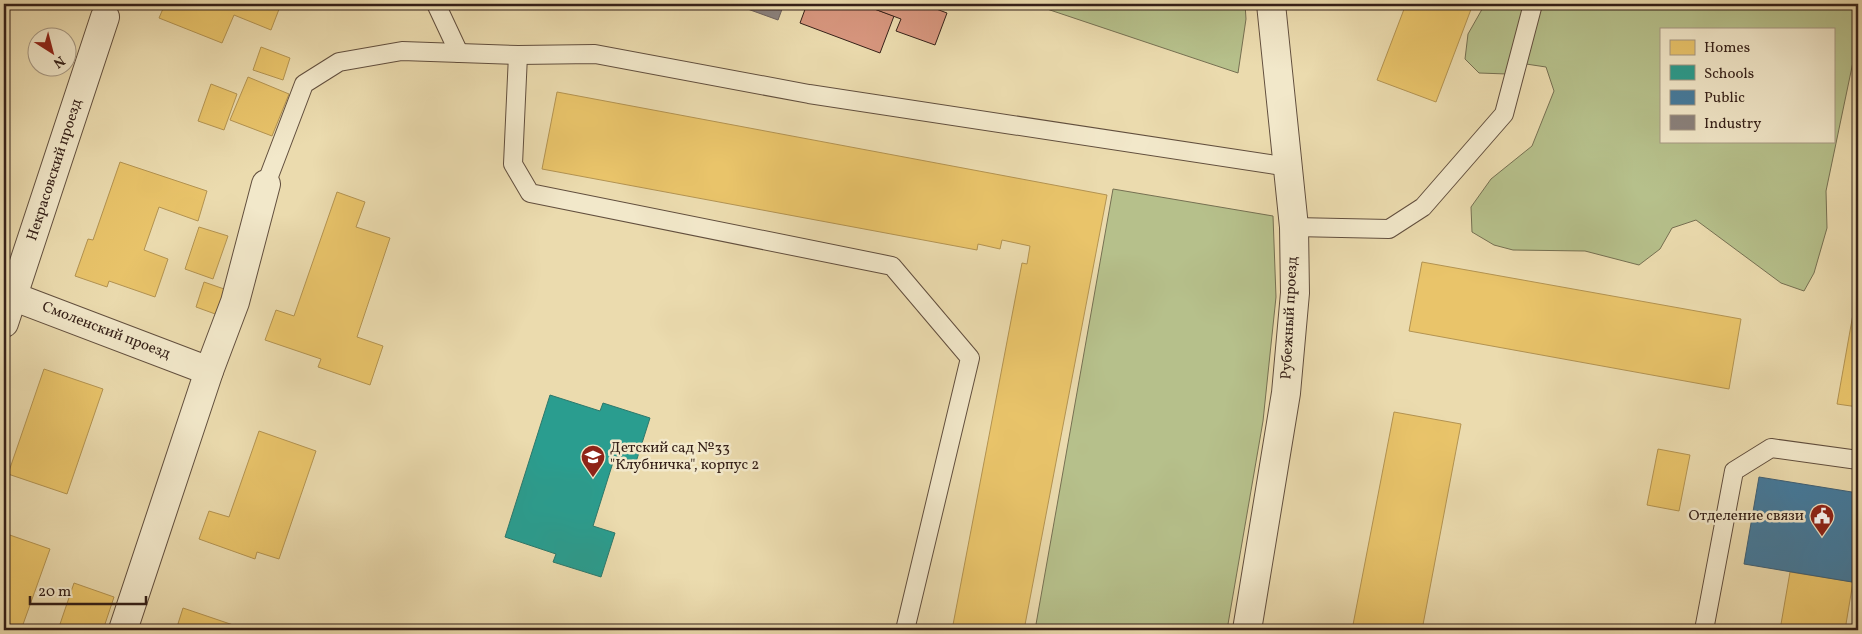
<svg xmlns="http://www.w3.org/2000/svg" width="1862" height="634" viewBox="0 0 1862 634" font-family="Vollkorn,serif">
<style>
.green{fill:#b6c08b;stroke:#767052;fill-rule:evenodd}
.homes{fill:#e9c46a;stroke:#b39351}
.schools{fill:#2a9d8f;stroke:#2d786b}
.public{fill:#457b9d;stroke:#406075}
.industry{fill:#8a817c;stroke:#70645e}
.building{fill:#d7967e;stroke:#352018}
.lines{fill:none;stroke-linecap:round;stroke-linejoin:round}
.lane-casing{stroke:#624f3e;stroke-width:20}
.street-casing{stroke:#624f3e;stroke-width:30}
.lane{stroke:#f2e8ca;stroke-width:18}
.street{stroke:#f2e8ca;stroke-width:28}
.labels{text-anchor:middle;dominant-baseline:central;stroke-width:5;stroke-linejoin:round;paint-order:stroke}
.street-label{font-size:15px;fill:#352018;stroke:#f2e8ca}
.poi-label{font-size:15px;fill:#352018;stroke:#f2e8ca;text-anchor:start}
</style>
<rect width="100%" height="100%" fill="#ebdbae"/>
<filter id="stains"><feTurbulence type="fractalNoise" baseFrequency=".004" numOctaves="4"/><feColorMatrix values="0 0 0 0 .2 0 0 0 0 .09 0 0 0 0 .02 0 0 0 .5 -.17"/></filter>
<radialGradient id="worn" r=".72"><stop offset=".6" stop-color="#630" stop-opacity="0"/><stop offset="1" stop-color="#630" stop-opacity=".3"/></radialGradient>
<g class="green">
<polygon points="1032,4 1245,4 1246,19 1238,73"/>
<path d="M1485 4H1662L1668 6 1701 4H1858V38L1826 191 1827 228 1814 273 1804 291 1781 283 1696 220 1672 228 1660 249 1639 265 1585 251 1513 250 1494 245 1472 232 1471 207 1491 179 1532 146 1554 91 1546 67 1526 64 1507 74 1479 73 1465 59 1468 34ZM1661 29H1833V141H1661Z"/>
<polygon points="1113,189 1273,216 1276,297 1263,421 1227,630 1035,630"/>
</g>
<g class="homes">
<polygon points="165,4 281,4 271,30 234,15 222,43 159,18"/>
<polygon points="1406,4 1473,4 1436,102 1377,80"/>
<polygon points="261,47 290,58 283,80 253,70"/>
<polygon points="248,77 289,94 272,136 230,120"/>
<polygon points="211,84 237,94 224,130 198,121"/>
<polygon points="557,92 1107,195 1024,630 952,630 1022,263 1027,264 1030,246 1002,240 1000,249 978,244 977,250 542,169"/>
<polygon points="120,162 207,191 198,221 159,207 144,250 168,259 155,297 109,281 107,287 75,276 88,239 93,240"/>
<polygon points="337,192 365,202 356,227 390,238 357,337 383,346 370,385 318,367 321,359 265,340 276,310 294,316"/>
<polygon points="199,227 228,236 213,279 185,269"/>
<polygon points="1422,262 1741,319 1729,389 1409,331"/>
<polygon points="204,282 227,290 218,315 196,307"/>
<polygon points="1858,286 1858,407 1837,404"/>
<polygon points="44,369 103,389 67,494 8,474"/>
<polygon points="1394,412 1461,424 1422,630 1352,630"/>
<polygon points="259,431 316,451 279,559 257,552 255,559 199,539 209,511 229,517"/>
<polygon points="1658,449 1690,455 1679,511 1647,505"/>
<polygon points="4,533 50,549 21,630 4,630"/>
<polygon points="1790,572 1853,582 1845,630 1780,630"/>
<polygon points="74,583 114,597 103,630 58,630"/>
<polygon points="183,608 248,630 176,630"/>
</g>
<polygon class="schools" points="550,395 600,411 603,403 650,418 636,462 615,456 593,526 615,533 601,577 553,562 556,554 505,537"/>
<polygon class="public" points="1759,477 1858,493 1858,583 1744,564"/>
<polygon class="industry" points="744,4 784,4 778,20 742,7"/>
<g class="building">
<polygon points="807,4 861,4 894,16 880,53 800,23"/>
<polygon points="861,4 923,4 947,13 935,45 896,31 901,19"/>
</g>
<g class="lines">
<defs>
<g id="lane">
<polyline points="436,4 459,53"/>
<polyline points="518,55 513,164 530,193 892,266 970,358 905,630"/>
<polyline points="266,184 304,84 339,62 402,51 518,55 595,54 809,94 1289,167"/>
<polyline points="1294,227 1389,229 1423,207 1504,114 1533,4"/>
<polyline points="1704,630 1734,471 1771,448 1858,460"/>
</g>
<g id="street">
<polyline points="4,293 209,371"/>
<polyline points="4,323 105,17"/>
<polyline points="123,630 209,371 235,302 266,184"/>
<polyline points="1247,630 1286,393 1295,293 1294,227 1271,4"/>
</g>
</defs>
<use href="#lane" class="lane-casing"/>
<use href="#street" class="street-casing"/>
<use href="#lane" class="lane"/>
<use href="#street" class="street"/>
</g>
<defs>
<symbol id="school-pin" viewBox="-11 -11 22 30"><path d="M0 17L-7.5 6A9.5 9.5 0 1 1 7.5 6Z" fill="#8f2418" stroke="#f2e8ca"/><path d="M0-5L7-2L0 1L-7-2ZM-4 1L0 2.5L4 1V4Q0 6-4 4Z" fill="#fff"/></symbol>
<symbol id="civic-pin" viewBox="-11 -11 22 30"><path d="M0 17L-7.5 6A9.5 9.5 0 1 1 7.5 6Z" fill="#8f2418" stroke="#f2e8ca"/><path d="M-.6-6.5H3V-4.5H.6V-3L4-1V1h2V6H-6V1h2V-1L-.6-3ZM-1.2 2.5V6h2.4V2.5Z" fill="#fff"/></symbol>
</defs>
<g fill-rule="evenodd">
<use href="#school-pin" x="579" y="443" width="28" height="38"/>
<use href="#civic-pin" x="1808" y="502" width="28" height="38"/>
</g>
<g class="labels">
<g class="street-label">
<text transform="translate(55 170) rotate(-72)">Некрасовский проезд</text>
<text transform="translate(1290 318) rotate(-87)">Рубежный проезд</text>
<text transform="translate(106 331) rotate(21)">Смоленский проезд</text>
</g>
<g class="poi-label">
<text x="610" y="448">Детский сад №33<tspan x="610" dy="17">"Клубничка", корпус 2</tspan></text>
<text x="1804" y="516" text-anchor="end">Отделение связи</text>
</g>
</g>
<rect width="1862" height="634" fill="none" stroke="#ebdbae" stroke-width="20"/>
<rect x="5" y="5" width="1852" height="624" fill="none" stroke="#352018" stroke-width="2.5"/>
<rect x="10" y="10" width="1842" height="614" fill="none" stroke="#352018"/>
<rect x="1660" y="28" width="175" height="115" fill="#f2e8ca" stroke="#a69883"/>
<rect x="1670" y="40" width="25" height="15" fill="#e9c46a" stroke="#a69883"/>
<text x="1704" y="52" font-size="15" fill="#352018">Homes</text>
<rect x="1670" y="65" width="25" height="15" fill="#2a9d8f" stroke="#a69883"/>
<text x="1704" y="78" font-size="15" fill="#352018">Schools</text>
<rect x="1670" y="90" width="25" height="15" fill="#457b9d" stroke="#a69883"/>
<text x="1704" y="102" font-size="15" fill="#352018">Public</text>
<rect x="1670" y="115" width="25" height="15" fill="#8a817c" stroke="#a69883"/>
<text x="1704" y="128" font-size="15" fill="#352018">Industry</text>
<g transform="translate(52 52) rotate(144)"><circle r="24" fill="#f2e8ca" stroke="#a69883"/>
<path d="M0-4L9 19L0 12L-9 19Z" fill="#8f2418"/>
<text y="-8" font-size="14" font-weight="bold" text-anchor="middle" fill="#352018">N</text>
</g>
<path d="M30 596v8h116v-8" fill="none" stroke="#352018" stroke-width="2.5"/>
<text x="38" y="596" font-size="15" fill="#352018" stroke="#f2e8ca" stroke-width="4" paint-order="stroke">20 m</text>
<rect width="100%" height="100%" filter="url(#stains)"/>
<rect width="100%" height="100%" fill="url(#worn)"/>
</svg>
